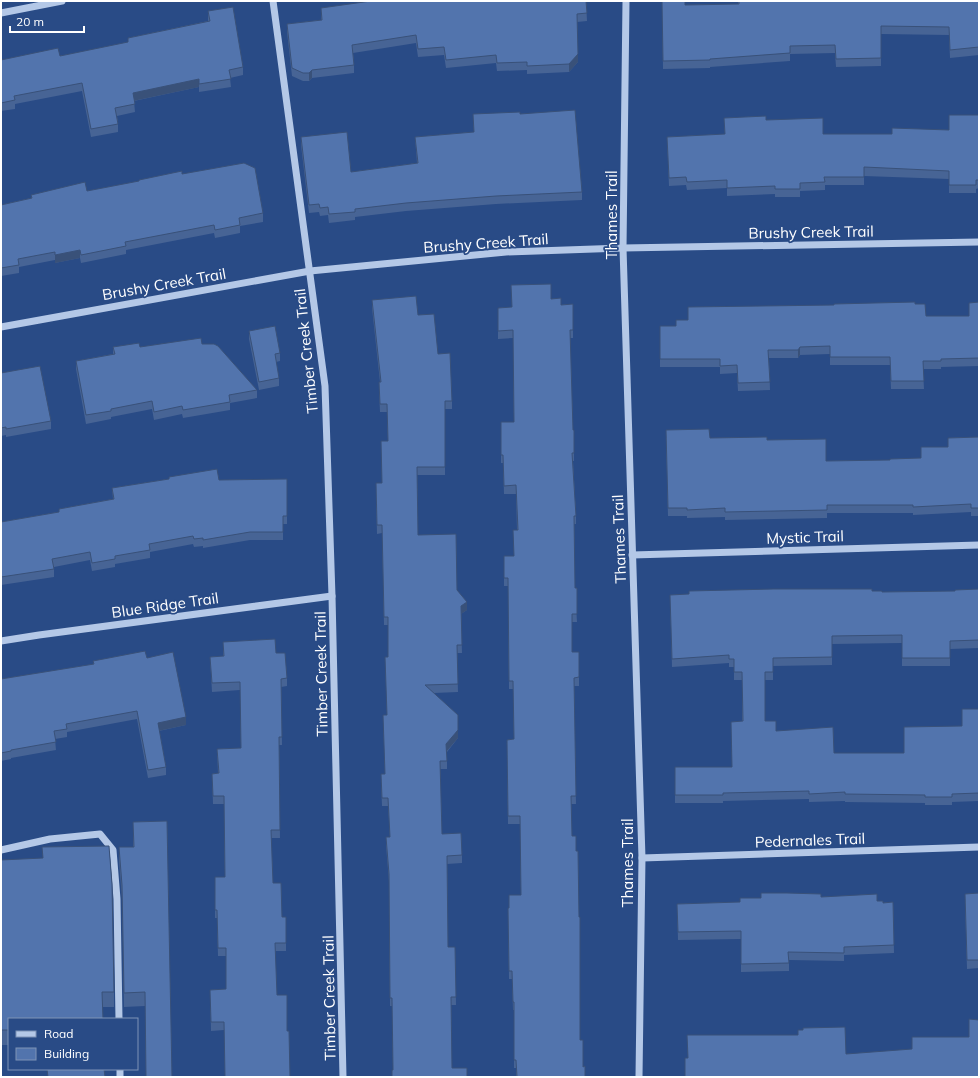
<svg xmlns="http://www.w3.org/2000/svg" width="980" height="1078" viewBox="0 0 980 1078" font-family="Mulish,sans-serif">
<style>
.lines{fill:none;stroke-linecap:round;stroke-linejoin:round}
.minor{stroke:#b4c8e7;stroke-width:7}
.wall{fill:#476495}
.shaded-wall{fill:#395179}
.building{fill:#5274ad;stroke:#395179}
.labels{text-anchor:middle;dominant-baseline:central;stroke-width:3.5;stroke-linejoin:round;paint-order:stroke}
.street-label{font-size:15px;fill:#fff;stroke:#294b86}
</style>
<rect width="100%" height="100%" fill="#294b86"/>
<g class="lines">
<g class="minor">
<polyline points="273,1 325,386 332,596 343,1077"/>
<polyline points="626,1 623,248 642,858 639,1077"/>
<polyline points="1,13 62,1"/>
<polyline points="1,327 310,271 506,252 623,248 979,242"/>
<polyline points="632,555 979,545"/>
<polyline points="1,641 39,635 332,596"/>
<polyline points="1,850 50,839 100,834 113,850 117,899 119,1019"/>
<polyline points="642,858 979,847"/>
<polyline points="120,1069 120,1077"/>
</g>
</g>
<g class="wall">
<polygon points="586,1 587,21 577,22 578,62 569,72 527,74 527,70 497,71 496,63 446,68 444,55 418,57 416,43 353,53 354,65 354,73 312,78 309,81 303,81 292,76 287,32 287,24 321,20 321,8"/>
<polygon points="662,1 685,5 738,4 738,1 979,1 979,55 950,58 949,35 881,34 881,66 836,67 835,53 790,54 790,61 710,67 710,68 663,69"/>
<polygon points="208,11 243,67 243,75 230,78 231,87 199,92 199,87 134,101 135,112 117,116 118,124 118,132 91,137 82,91 15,104 15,109 1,111 1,60 60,56 128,43 128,38 208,21"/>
<polygon points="473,114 520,114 582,192 582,200 496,204 406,211 355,217 355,220 329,223 328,215 320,216 319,212 309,213 301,145 301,137 351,172 417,163 415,137 474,132"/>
<polygon points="979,115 979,188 976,189 976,193 949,193 949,179 864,176 864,185 825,185 825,190 800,191 800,197 775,197 775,194 727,196 727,188 687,190 686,185 669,186 667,137 725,134 724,118 766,120 823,134 892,134 949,130"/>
<polygon points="182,174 263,213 263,222 240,226 240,233 215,238 214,233 126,250 126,254 81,263 80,258 55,263 55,260 19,267 19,273 1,276 1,205 31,198 31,195 87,191"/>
<polygon points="551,299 561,305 573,304 573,338 570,338 573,430 574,430 574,461 573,461 576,516 576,524 574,524 575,588 577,622 572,622 572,652 579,652 579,686 574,686 576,804 571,804 572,836 576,851 580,1040 583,1067 585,1077 516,1077 516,1068 514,1068 514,1010 513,1010 512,979 509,979 508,908 509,908 521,895 520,824 508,824 507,740 514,739 513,689 509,689 508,586 504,586 504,556 514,556 517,530 516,494 504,494 503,463 501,463 501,422 514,422 513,338 498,339 498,308 512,307"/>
<polygon points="372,300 418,315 438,354 452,401 452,409 445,409 445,475 417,475 418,535 457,590 467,610 461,614 462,653 457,653 458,692 434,693 458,738 447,752 447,769 440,769 442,834 462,855 462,863 447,864 448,947 455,947 456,1005 451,1005 393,1070 392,1006 390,1006 389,882 386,845 386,837 390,837 388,806 382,806 381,782 385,774 387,715 388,657 388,625 384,625 382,533 377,534 376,491 382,483 388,441 387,412 380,412 379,390 379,382 380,382 372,308"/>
<polygon points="979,302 979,366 941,367 941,369 923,369 924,389 891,389 890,365 830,365 830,354 800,355 798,358 769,358 770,390 738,391 737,373 720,374 720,367 660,367 660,326 676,326 688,320 915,304 926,316 969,316"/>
<polygon points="249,331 280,353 280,361 276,362 279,378 279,386 259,390 249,339"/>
<polygon points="202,344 257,390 257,398 230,403 230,410 183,418 182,414 154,420 152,409 111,417 111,419 86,424 76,369 76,361 113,354 113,347 140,347"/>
<polygon points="1,373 51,421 51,429 6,437 6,435 1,436"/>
<polygon points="979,437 979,516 971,516 971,512 913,515 913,513 827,513 827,518 725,520 725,517 687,518 687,516 668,516 666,438 710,438 767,440 826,461 890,460 921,458 921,447 948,447 948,438"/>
<polygon points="169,477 219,480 287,479 287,524 283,524 283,540 250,540 203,548 203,546 194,547 193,544 150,552 150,558 115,564 115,567 92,571 90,560 54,567 54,577 1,585 1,522 59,512 59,509 113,499 112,488 169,479"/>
<polygon points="979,589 979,648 950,649 950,666 902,666 902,643 832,644 832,665 773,666 773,680 765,680 765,721 776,731 834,753 904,753 962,726 979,709 979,801 952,802 952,805 925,805 925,803 845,802 845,801 809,802 809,799 723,801 723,803 675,803 675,767 732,767 742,721 742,680 734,680 734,667 729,667 729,663 672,667 670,595 872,591 882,592 955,591"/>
<polygon points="223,642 276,653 287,678 287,686 281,687 282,745 279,745 280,838 271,838 273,883 282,917 286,917 286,951 275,951 224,1030 211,1031 210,990 226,989 226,956 218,956 217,918 215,918 215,877 225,877 224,804 213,804 212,774 218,773 217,749 241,748 240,690 212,692 210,657 223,656"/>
<polygon points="147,658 186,725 159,731 166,767 166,775 148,778 137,719 67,732 67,737 55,739 56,750 11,758 11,759 1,761 1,679 93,665 93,661"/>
<polygon points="167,821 145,1006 124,1007 122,899 119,861 119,847 133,847 133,822"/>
<polygon points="1,860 114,992 114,1007 103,1007 9,1019 9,1045 1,1045"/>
<polygon points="979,893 979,968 967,969 965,902"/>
<polygon points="821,897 877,901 883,903 893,902 894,953 844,955 844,961 789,960 789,971 741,972 741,939 678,940 677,904 740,902"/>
</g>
<g class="shaded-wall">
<polygon points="578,54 578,62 569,72 569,64"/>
<polygon points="312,70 312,78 309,81 309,73"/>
<polygon points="199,79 199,87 133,101 133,93"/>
<polygon points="80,250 80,258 55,263 55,255"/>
<polygon points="800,347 800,355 798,358 798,350"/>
<polygon points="467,602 467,610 461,614 461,606"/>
<polygon points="186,717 186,725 158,731 158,723"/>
<polygon points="458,730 458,738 446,752 446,744"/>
</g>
<g class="building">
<polygon points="371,1 586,1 587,13 577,14 578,54 569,64 527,66 527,62 497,63 496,55 446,60 444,47 418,49 416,35 352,45 354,65 312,70 309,73 303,73 292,68 287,24 322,20 321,8"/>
<polygon points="662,1 685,1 685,5 739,4 739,1 979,1 979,47 950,50 949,27 881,26 881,58 836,59 835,45 790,46 790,53 710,59 710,60 663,61"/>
<polygon points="233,7 243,67 229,70 231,79 199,84 199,79 133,93 135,104 115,108 118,124 91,129 82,83 14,96 15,100 1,103 1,60 58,48 60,56 128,42 128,38 210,21 208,11"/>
<polygon points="575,110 582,192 496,196 406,203 355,209 355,212 329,214 328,207 320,208 319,204 309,205 301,137 347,132 351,172 418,163 415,137 474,132 473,114 520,112 520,114"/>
<polygon points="949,115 979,115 979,180 976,180 976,185 949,185 949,171 864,167 864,177 824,177 825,182 800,183 800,189 775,189 775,186 727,188 727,180 687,182 686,177 669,178 667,137 725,134 724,118 766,116 766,120 823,118 823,134 892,134 892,128 949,130"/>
<polygon points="244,163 255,168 263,213 239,218 240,225 215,230 214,225 125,242 126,246 81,255 80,250 55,255 55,252 18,259 19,265 1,268 1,205 32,198 31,195 85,182 87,191 139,181 139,180 182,171 182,174"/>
<polygon points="551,284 551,299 561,298 561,305 573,304 573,330 570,330 573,430 574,430 574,453 572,453 576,516 574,516 575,588 577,588 577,614 572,614 572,652 579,652 579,677 574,678 576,796 571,796 572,836 576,836 576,851 578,851 579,917 580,917 580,1040 583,1040 583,1067 585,1066 585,1077 517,1077 516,1060 514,1060 514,1002 513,1002 512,971 509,971 508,908 509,908 509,895 521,895 520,816 508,816 507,740 514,739 513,681 509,681 508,578 504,578 504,556 514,556 513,530 518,530 516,485 504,486 503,455 501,455 501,422 514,422 513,330 498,331 498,308 512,307 511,285"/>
<polygon points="416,296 418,315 434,314 438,354 450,353 452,401 445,401 445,467 417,467 418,535 456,534 457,590 467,602 461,606 462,645 457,645 458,684 425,685 458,715 458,730 446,744 447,761 440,761 442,834 461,833 462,855 447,856 448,947 455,947 456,997 451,997 452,1068 467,1068 467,1077 392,1077 392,1070 393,1070 392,998 390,998 389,874 386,837 390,837 388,798 382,798 381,774 385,774 383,715 387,715 385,657 388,657 388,617 384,617 382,525 377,525 376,483 382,483 381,441 388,441 387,404 380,404 379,382 381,382 372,300"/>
<polygon points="915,302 915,304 925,304 926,316 969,316 969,303 979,302 979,358 941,359 941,361 923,361 924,381 891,381 890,357 830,357 830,346 800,347 798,350 768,350 770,382 738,383 737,365 720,366 720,359 660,359 660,326 676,326 676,320 688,320 688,307 834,305 834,304"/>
<polygon points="275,326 280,353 275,354 279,378 259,382 249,331"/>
<polygon points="201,338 202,344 214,344 218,346 257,390 229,395 230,402 183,410 182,406 154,412 152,401 111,409 111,411 86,415 76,361 115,354 113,347 139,343 140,347"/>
<polygon points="40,366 51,421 6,429 6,427 1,428 1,373"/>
<polygon points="709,429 710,438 767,437 767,440 826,439 826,461 890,460 890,459 921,458 921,447 948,447 948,438 979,437 979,508 971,508 971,504 913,507 913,505 827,505 827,510 725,512 725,508 687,510 687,508 668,508 666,430"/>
<polygon points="217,469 219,480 287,479 287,516 283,516 283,532 250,532 203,540 203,538 194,539 193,536 149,544 150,550 115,556 115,559 92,563 90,552 52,559 54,569 1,577 1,522 59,512 59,509 114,499 112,488 169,479 169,477"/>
<polygon points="774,589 872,589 872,591 882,591 882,592 955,591 955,590 979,589 979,640 950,641 950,658 902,658 902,635 832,636 832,657 773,658 773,672 765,672 765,721 776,721 776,731 833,727 834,753 904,753 904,727 962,726 962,709 979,709 979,793 952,794 952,797 925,797 925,795 845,794 845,792 809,794 809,791 723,793 723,795 675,795 675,767 732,767 731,722 743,721 742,672 734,672 734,659 729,659 729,655 672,659 670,595 689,594 689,591"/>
<polygon points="275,639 276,653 285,653 287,678 281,679 282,737 279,737 280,830 271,830 273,883 281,883 282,917 286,917 286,943 275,943 277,995 287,995 287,1031 289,1031 290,1077 225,1077 224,1022 211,1022 210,990 226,989 226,948 218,948 217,910 215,910 215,877 225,877 224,796 213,796 212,774 219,773 217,749 241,748 240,682 212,683 210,657 224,656 223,642"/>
<polygon points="145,651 147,658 173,652 186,717 158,723 166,767 148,770 137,711 66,724 67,729 54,731 56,742 11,750 11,751 1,753 1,679 94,664 93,661"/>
<polygon points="167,821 172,1077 146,1077 145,992 124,993 122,885 119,847 134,847 133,822"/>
<polygon points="109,846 112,884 114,992 102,992 103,1019 9,1019 9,1030 1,1030 1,860 43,858 42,847"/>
<polygon points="761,893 787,893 821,894 821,897 877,894 877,901 883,901 883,903 893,902 894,945 844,947 844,953 788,952 789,963 741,964 741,931 678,932 677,904 740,902 740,898 761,898"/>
<polygon points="979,893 979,960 967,960 965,894"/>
<polygon points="969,1019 979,1020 979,1077 685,1077 685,1058 688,1058 687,1035 798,1035 798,1030 803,1030 803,1028 845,1027 846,1054 912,1049 912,1037 969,1037"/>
<polygon points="47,1069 104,1069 105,1077 48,1077"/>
</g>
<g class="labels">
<g class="street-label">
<text transform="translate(611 215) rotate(-90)">Thames Trail</text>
<text transform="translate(811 232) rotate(-1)">Brushy Creek Trail</text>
<text transform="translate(486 243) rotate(-4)">Brushy Creek Trail</text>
<text transform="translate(164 284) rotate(-10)">Brushy Creek Trail</text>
<text transform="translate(306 351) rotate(-96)">Timber Creek Trail</text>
<text transform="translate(805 537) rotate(-2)">Mystic Trail</text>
<text transform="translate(619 539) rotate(-92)">Thames Trail</text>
<text transform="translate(165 605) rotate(-8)">Blue Ridge Trail</text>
<text transform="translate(321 674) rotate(-91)">Timber Creek Trail</text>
<text transform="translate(810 840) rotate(-2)">Pedernales Trail</text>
<text transform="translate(627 863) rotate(-90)">Thames Trail</text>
<text transform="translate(329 998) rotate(-91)">Timber Creek Trail</text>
</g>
</g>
<rect width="980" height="1078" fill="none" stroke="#ffffff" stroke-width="4"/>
<rect x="8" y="1018" width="130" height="52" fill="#294b86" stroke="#7f93b6"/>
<rect x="16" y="1031" width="20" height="6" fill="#b4c8e7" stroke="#7f93b6"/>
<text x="44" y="1038" font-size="12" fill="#ffffff">Road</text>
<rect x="16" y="1048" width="20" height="12" fill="#5274ad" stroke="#7f93b6"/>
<text x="44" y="1058" font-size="12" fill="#ffffff">Building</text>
<path d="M10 26v6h74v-6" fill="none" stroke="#ffffff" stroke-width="2"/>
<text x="16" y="26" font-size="12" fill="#ffffff" stroke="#294b86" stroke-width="3" paint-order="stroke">20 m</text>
</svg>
